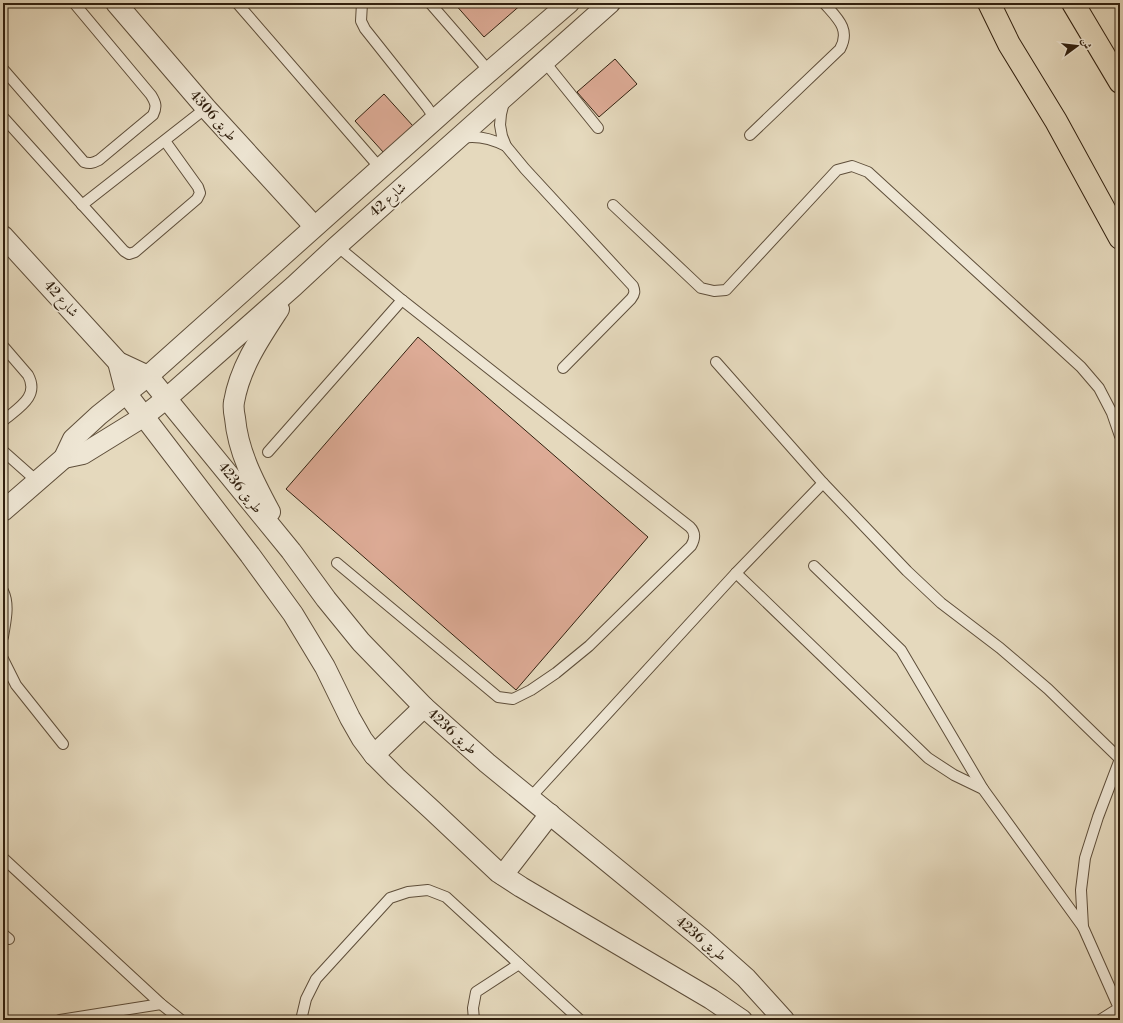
<svg xmlns="http://www.w3.org/2000/svg" width="1123" height="1023" viewBox="0 0 1123 1023" font-family="'Libre Bodoni',Amiri,serif">
<style>
.building{fill:#ddab96;stroke:#31200f}
.lines{fill:none;stroke-linecap:round;stroke-linejoin:round}
.service-casing{stroke:#5e4e3a;stroke-width:12}
.minor-casing{stroke:#5e4e3a;stroke-width:22}
.motorway-casing{stroke:#31200f;stroke-width:24}
.service{stroke:#eee6d4;stroke-width:10}
.minor{stroke:#eee6d4;stroke-width:20}
.motorway{stroke:#e5d9bd;stroke-width:22}
.labels{text-anchor:middle;dominant-baseline:central;stroke-width:3.5;stroke-linejoin:round;paint-order:stroke}
.street-label{font-size:14px;fill:#31200f;stroke:#eee6d4}
</style>
<rect width="100%" height="100%" fill="#e5d9bd"/>
<filter id="stains"><feTurbulence type="fractalNoise" baseFrequency=".005" numOctaves="4"/><feColorMatrix values="0 0 0 0 .2 0 0 0 0 .09 0 0 0 0 .02 0 0 0 .5 -.17"/></filter>
<radialGradient id="worn" r=".72"><stop offset=".6" stop-color="#630" stop-opacity="0"/><stop offset="1" stop-color="#630" stop-opacity=".3"/></radialGradient>
<g class="building">
<polygon points="454,3 523,3 484,37"/>
<polygon points="615,59 637,84 599,117 577,92"/>
<polygon points="384,94 413,126 384,153 355,121"/>
<polygon points="418,337 648,537 516,690 286,489"/>
</g>
<g class="lines">
<defs>
<g id="service">
<polyline points="237,3 380,168"/>
<polyline points="362,3 361,21 365,29 427,107 435,119"/>
<polyline points="430,3 489,71"/>
<polyline points="544,61 598,128"/>
<path d="M3 69 84 162C90 164 93 163 99 160L153 115C157 107 156 103 151 95L74 3"/>
<path d="M504 102 501 114 500 125 502 136 506 146 525 169 633 286C635 291 635 294 631 299L563 368"/>
<polyline points="3,117 124,251 129,254 135,252 197,199 200,193 198,187 165,141"/>
<path d="M750 135 840 49C851 29 837 18 824 3"/>
<path d="M462 138C478 135 492 139 506 146"/>
<polyline points="82,205 206,108"/>
<polyline points="613,205 701,288 714,291 726,290 837,170 852,166 868,172 1081,367 1099,388 1112,413 1120,436"/>
<path d="M3 346 28 375C40 397 18 408 3 421"/>
<polyline points="716,362 823,483 907,571 941,603 1000,648 1048,689 1120,759 1098,817 1085,858 1081,890 1083,927 1119,1008 1100,1020"/>
<polyline points="3,451 38,482"/>
<polyline points="268,452 402,300"/>
<path d="M337 563 498 697 513 699 531 690 556 673 589 646 691 546C695 539 696 533 690 527L402 300 337 246"/>
<polyline points="814,566 901,650 983,789"/>
<polyline points="736,573 928,758 954,775 983,789 1083,927"/>
<path d="M3 591C10 605 5 623 3 637"/>
<polyline points="3,659 16,685 63,744"/>
<polyline points="530,798 736,573 823,483"/>
<polyline points="3,858 161,1004 181,1020"/>
<polyline points="3,934 9,939"/>
<polyline points="60,1020 161,1004"/>
<polyline points="301,1020 306,999 316,979 390,898 408,892 428,890 446,897 580,1020"/>
<polyline points="474,1020 473,1008 476,992 519,964"/>
</g>
<g id="minor">
<polyline points="116,3 206,108 314,226"/>
<polyline points="3,236 118,362 148,376 291,551 326,599 361,642 424,707 487,763 701,938 746,978 784,1020"/>
<polyline points="118,362 126,393 250,555 293,614 325,667 350,718 362,739 374,755 396,777 432,810 498,872 521,887 711,999 742,1020"/>
<polyline points="64,458 83,454 143,417 167,398 294,286 337,246 610,3"/>
<polyline points="3,511 64,458 73,439 99,415 148,376 468,90 569,3"/>
<path d="M270 512C254 482 238 452 235 418 234 413 233 407 234 402 240 367 260 338 279 309"/>
<polyline points="374,755 424,707"/>
<polyline points="503,875 550,814"/>
</g>
<g id="motorway">
<polyline points="989,3 1009,44 1056,121 1120,238"/>
<polyline points="1073,3 1120,82"/>
</g>
</defs>
<use href="#service" class="service-casing"/>
<use href="#minor" class="minor-casing"/>
<use href="#motorway" class="motorway-casing"/>
<use href="#service" class="service"/>
<use href="#minor" class="minor"/>
<use href="#motorway" class="motorway"/>
</g>
<g class="labels">
<g class="street-label">
<text transform="translate(213 116) rotate(48)">طريق 4306</text>
<text transform="translate(388 200) rotate(-42)">شارع 42</text>
<text transform="translate(61 299) rotate(48)">شارع 42</text>
<text transform="translate(240 488) rotate(51)">طريق 4236</text>
<text transform="translate(452 732) rotate(42)">طريق 4236</text>
<text transform="translate(701 939) rotate(40)">طريق 4236</text>
</g>
</g>
<rect width="1123" height="1023" fill="none" stroke="#e5d9bd" stroke-width="16"/>
<rect x="4" y="4" width="1115" height="1015" fill="none" stroke="#31200f" stroke-width="2"/>
<rect x="8" y="8" width="1107" height="1007" fill="none" stroke="#31200f"/>
<g transform="translate(1077 46) rotate(75)" stroke="#eee6d4" stroke-width="3" paint-order="stroke">
<path d="M0-3L7 15L0 10L-7 15Z" fill="#31200f"/>
<text y="-6" font-size="11" font-weight="bold" text-anchor="middle" fill="#31200f">ش</text>
</g>
<rect width="100%" height="100%" filter="url(#stains)"/>
<rect width="100%" height="100%" fill="url(#worn)"/>
</svg>
